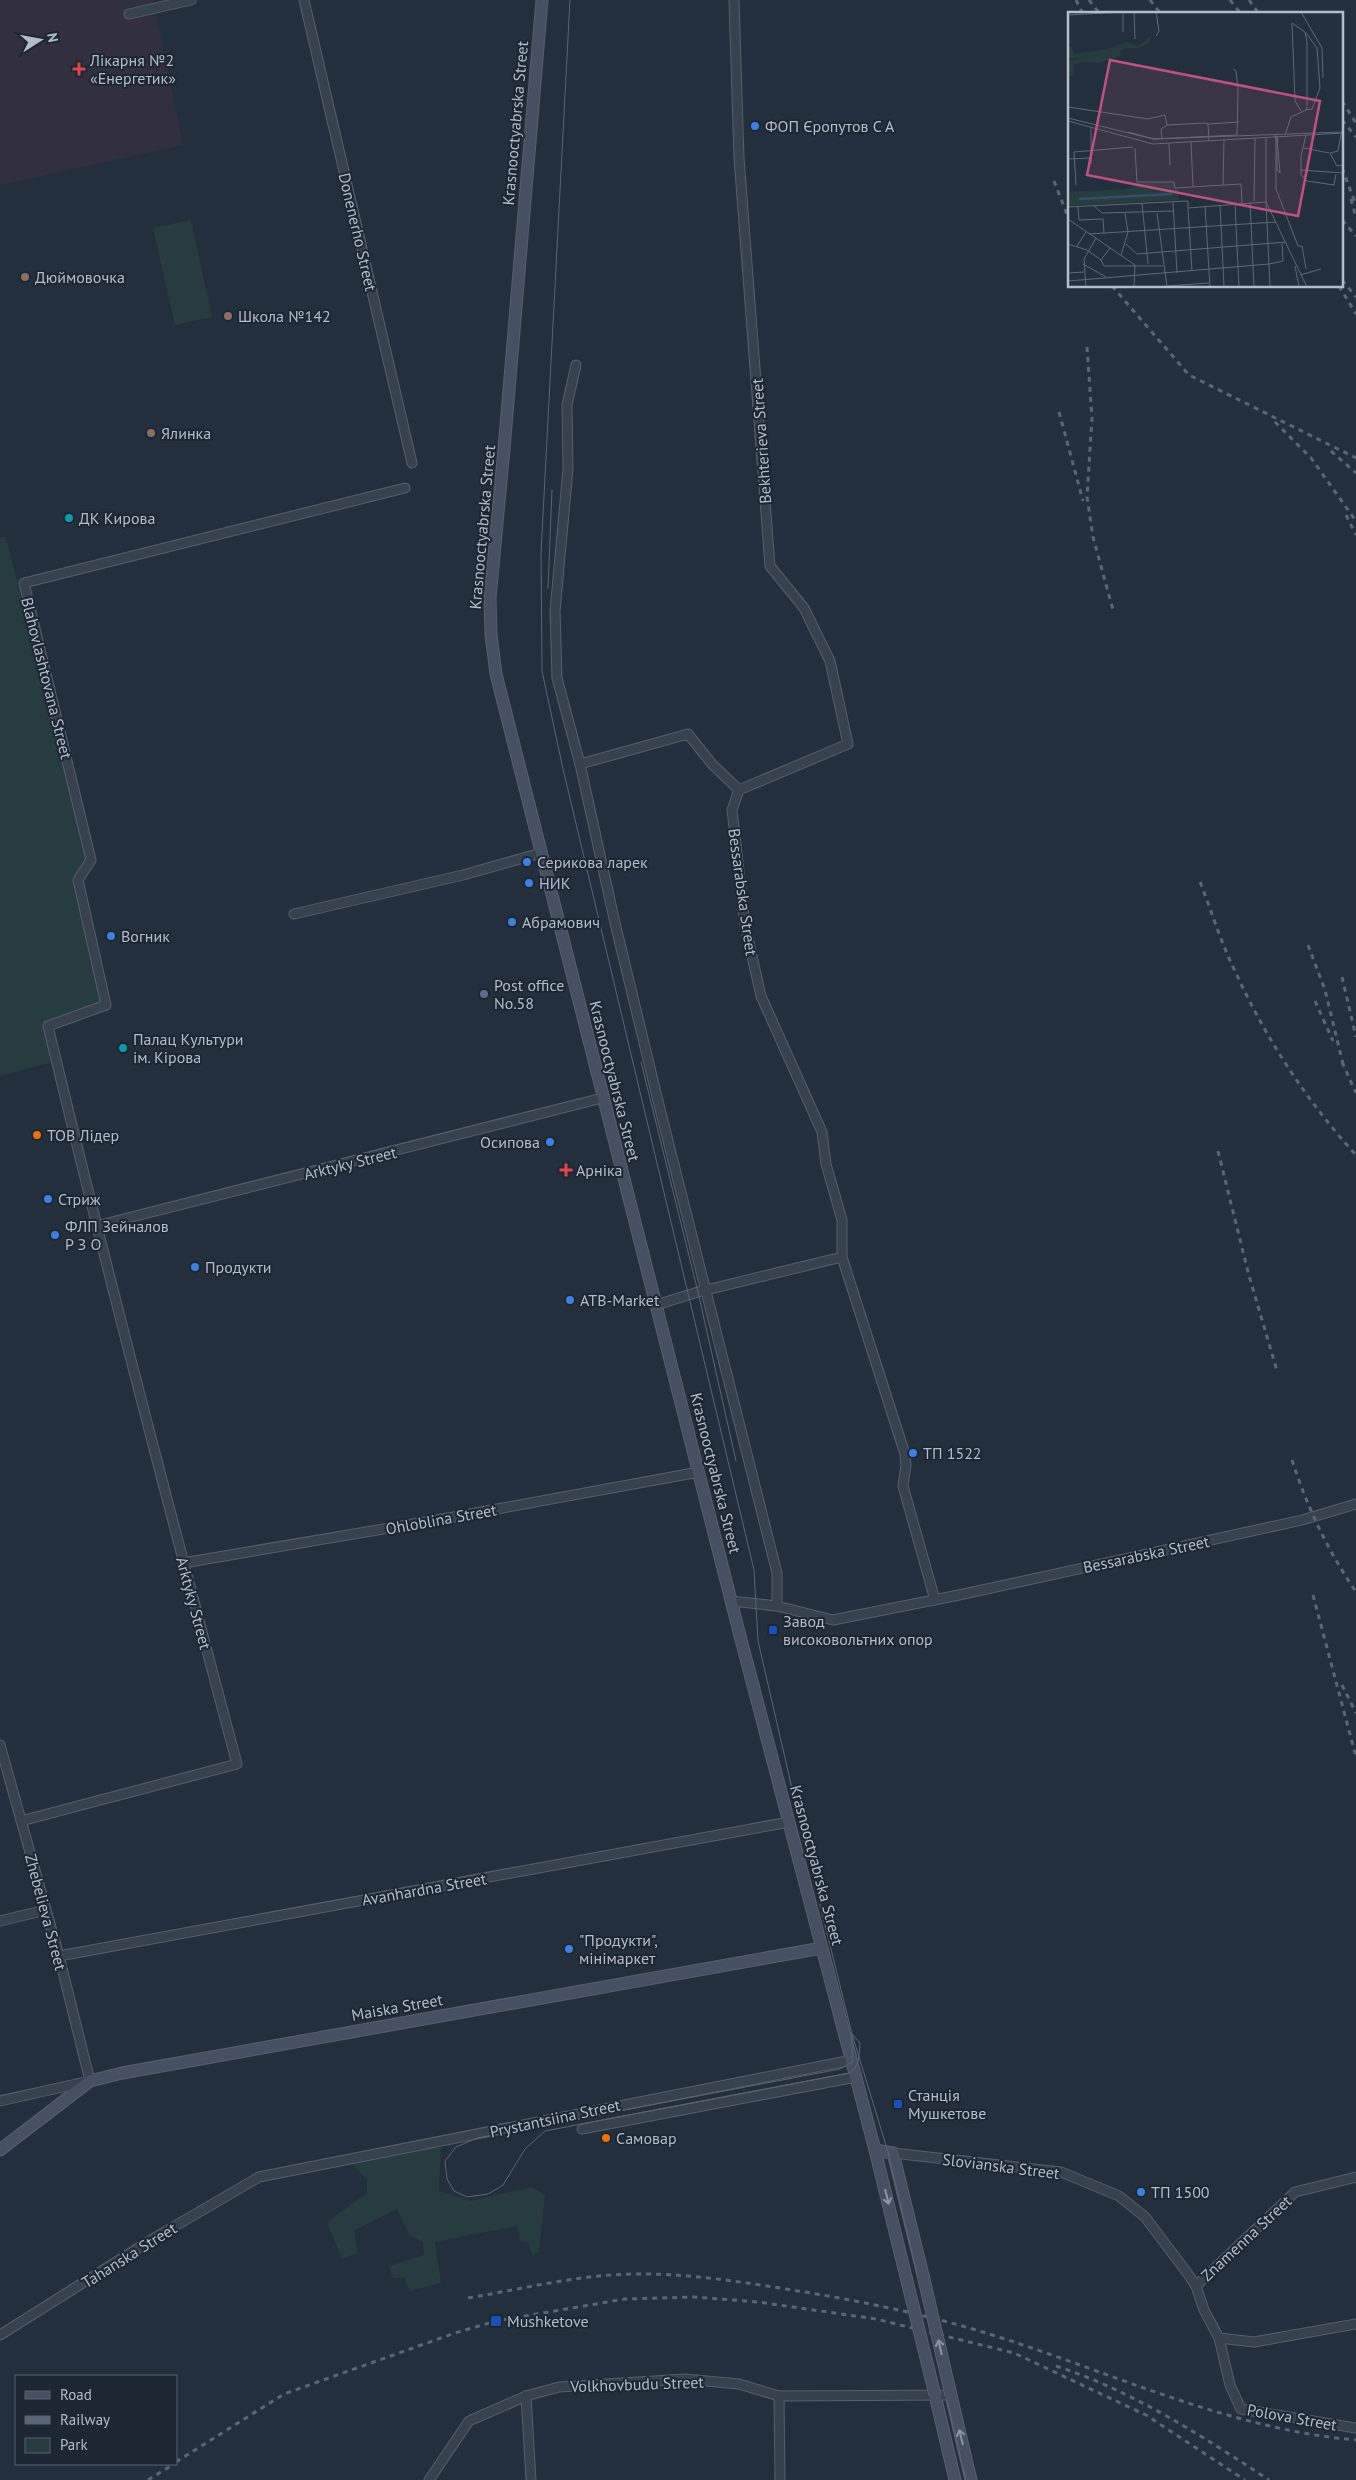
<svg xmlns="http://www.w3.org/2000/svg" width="1356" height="2480" viewBox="0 0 1356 2480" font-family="'PT Sans',sans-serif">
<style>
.medical{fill:#32303f}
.green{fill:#263c3f}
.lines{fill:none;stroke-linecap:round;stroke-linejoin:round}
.street-casing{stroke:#565f6c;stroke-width:11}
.secondary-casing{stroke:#565f6c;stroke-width:13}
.street{stroke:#38414e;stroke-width:9}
.secondary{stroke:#465061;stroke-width:11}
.tram{stroke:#5a6575;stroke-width:1}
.rail{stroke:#5a6575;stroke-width:3;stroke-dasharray:5 5;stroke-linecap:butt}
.secondary-bridge-casing{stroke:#565f6c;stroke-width:13;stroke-linecap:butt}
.secondary-bridge{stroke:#465061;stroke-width:11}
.oneway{stroke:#8e96a5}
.health-dot{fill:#e0444e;stroke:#1d2633;stroke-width:2}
.shop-dot{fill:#3f7fe0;stroke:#1d2633;stroke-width:2}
.education-dot{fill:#8d6e63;stroke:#1d2633;stroke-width:2}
.culture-dot{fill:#0f9aa8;stroke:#1d2633;stroke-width:2}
.service-dot{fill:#5c6f8a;stroke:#1d2633;stroke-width:2}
.food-dot{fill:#e8710a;stroke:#1d2633;stroke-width:2}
.transit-dot{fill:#1a4fb4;stroke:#1d2633;stroke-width:2}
.labels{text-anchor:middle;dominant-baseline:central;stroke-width:4;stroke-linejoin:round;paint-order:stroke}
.poi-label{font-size:16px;fill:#b4bcc9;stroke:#1d2633;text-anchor:start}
.street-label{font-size:16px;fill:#b4bcc9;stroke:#1d2633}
.inset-river{fill:none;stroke:#394c67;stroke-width:2.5}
.inset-road{fill:none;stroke:#5e6776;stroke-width:1}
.view{fill:#bd5182;fill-opacity:0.15;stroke:#bd5182;stroke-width:2.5}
.inset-edge{fill:none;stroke:#b4bcc9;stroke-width:2.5}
</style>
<rect width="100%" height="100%" fill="#242f3e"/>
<polygon class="medical" points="0,0 153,0 183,145 0,185"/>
<g class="green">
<polygon points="191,220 212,317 175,325 153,228"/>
<polygon points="0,537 6,537 87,859 75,879 102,1003 45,1024 53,1062 0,1076"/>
<polygon points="429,2138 441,2145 439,2191 471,2201 532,2187 545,2195 539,2252 532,2255 528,2242 521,2241 517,2226 435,2242 441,2283 409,2291 405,2278 393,2278 389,2266 424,2255 423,2242 409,2235 397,2209 355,2230 357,2253 342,2259 327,2222 367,2193 367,2179 351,2163"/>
</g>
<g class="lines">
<defs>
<g id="street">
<polyline points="304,0 412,463"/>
<polyline points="734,0 739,158 770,566 804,608 830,661 848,744 739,790"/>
<polyline points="129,14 191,0"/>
<polyline points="576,365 567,405 568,469 555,611 557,678 580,764 615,923 660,1109 777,1573 777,1606"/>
<polyline points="580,764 688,734 712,764 739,790 732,810 745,925 761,996 822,1132 826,1164 842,1220 842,1257 698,1292 656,1305"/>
<polyline points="294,914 463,875 541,853"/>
<polyline points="96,1226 602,1098"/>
<polyline points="842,1257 905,1454 906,1465 903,1486 935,1600"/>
<polyline points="183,1563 448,1518 699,1472"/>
<polyline points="731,1601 777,1606 833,1620 964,1594 1302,1520 1356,1504"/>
<polyline points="0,1745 59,1956 90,2081 0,2101"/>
<path d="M21 1821 237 1764C172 1519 107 1273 48 1026L106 1005 78 880 91 860 24 583 405 488"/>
<polyline points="0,1921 46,1910"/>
<polyline points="59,1956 789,1822"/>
<polyline points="582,2129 856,2077"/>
<polyline points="893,2153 1061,2172 1119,2196 1145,2217 1188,2274 1196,2286 1204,2310 1219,2338 1254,2342 1356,2324"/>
<polyline points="1196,2286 1295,2192 1356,2177"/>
<polyline points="0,2335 151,2240 259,2177 852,2060"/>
<polyline points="1219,2338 1230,2385 1241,2409 1356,2428"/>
<polyline points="526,2396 531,2480"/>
<polyline points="779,2396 780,2480"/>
<polyline points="429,2480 469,2421 526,2396 559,2387 685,2379 739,2384 779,2396 951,2395"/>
</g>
<g id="secondary">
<polyline points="542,0 504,449 490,598 491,635 496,674 739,1632 875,2150 906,2277"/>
<polyline points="0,2150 90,2081 122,2073 822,1948"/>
<polyline points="875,2150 893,2153 923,2275"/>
<polyline points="935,2395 955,2480"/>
<polyline points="951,2395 971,2480"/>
</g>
</defs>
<use href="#street" class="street-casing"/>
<use href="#secondary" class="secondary-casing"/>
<use href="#street" class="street"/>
<use href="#secondary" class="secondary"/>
<g class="tram">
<polyline points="570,0 541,553 542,671 563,769 754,1570 758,1641 803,1836 852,2034 888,2152 966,2480"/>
<polyline points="548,588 552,490"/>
<polyline points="641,1062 698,1292 736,1461"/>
<path d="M852 2034 860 2043C859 2054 860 2067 849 2073L545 2131 525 2149 503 2185 488 2194 467 2197 454 2191 447 2179 445 2161 456 2147 477 2138 840 2069 852 2062Z"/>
</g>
<g class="rail">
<polyline points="1076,0 1083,14"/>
<polyline points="1089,0 1100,14"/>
<polyline points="1150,0 1161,14"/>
<polyline points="1230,0 1241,14"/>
<polyline points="1249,0 1259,14"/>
<polyline points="1342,101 1356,123"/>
<polyline points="1342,120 1356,137"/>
<polyline points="1342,168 1356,205"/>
<polyline points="1054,181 1070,222"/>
<polyline points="1351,199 1356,218"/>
<polyline points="1342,220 1356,236"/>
<polyline points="1342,280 1356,297"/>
<polyline points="1112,286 1189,375 1356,458"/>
<polyline points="1339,286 1356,314"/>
<polyline points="1087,347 1092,418 1087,497 1093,537 1113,610"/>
<polyline points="1059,412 1083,501"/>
<polyline points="1275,422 1311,458 1356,521"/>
<polyline points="1331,451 1356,473"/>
<polyline points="1346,515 1356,535"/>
<path d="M1200 882C1212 912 1221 943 1235 971 1266 1039 1306 1100 1356 1155"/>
<polyline points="1308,945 1325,990 1344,1068"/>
<polyline points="1342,977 1356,1037"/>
<polyline points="1315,1001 1333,1041"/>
<polyline points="1342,1062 1356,1093"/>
<polyline points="1218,1151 1248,1272 1277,1371"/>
<path d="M1292 1460C1307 1507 1328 1551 1356 1592"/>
<polyline points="1313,1595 1356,1757"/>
<polyline points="1342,1685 1356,1713"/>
<path d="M468 2298C522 2289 577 2275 632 2274 684 2273 735 2281 786 2289 863 2301 940 2317 1014 2342 1126 2379 1237 2430 1356 2440"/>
<path d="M1056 2366C1133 2391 1202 2436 1269 2480"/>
<polyline points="176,2462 284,2394 455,2333 496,2321 625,2299 694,2297 758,2302 876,2319 1014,2353 1146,2415 1245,2480"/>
<polyline points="148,2480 174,2464"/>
</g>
<defs>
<g id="secondary-bridge">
<polyline points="923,2275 951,2395"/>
<polyline points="906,2277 935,2395"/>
</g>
</defs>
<use href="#secondary-bridge" class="secondary-bridge-casing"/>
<use href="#secondary-bridge" class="secondary-bridge"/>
</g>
<defs><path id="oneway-shaft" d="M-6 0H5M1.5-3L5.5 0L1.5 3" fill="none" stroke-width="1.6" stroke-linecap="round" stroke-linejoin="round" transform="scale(1.25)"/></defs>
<g class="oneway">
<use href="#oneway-shaft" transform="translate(887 2197) rotate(76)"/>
<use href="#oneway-shaft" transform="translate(940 2347) rotate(-103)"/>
<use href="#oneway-shaft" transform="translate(961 2437) rotate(-104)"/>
</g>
<g class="health-dot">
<path d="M76.5 61.5h5v5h5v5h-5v5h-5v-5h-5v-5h5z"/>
<path d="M563.5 1162.5h5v5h5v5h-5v5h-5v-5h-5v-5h5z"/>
</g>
<g class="shop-dot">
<circle cx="755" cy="126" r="5"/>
<circle cx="527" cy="862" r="5"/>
<circle cx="529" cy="883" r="5"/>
<circle cx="512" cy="922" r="5"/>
<circle cx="111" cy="936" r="5"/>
<circle cx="550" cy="1142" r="5"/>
<circle cx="48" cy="1199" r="5"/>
<circle cx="55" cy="1235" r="5"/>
<circle cx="195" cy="1267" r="5"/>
<circle cx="570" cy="1300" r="5"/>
<circle cx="913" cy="1453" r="5"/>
<circle cx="569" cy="1949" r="5"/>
<circle cx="1141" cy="2192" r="5"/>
</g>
<g class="education-dot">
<circle cx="25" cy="277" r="5"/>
<circle cx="228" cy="316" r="5"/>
<circle cx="151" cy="433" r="5"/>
</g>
<g class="culture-dot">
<circle cx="69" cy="518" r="5"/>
<circle cx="123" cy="1048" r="5"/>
</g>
<circle class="service-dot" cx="484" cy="994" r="5"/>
<g class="food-dot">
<circle cx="37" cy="1135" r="5"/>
<circle cx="606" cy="2138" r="5"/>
</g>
<g class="transit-dot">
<rect x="768" y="1625" width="10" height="10" rx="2.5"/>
<rect x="893" y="2099" width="10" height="10" rx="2.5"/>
<rect x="490" y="2315" width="12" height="12" rx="2.5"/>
</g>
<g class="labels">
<g class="poi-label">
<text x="90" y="60">Лікарня №2<tspan x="90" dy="18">«Енергетик»</tspan></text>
<text x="765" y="126">ФОП Єропутов С А</text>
<text x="35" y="277">Дюймовочка</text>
<text x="238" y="316">Школа №142</text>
<text x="161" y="433">Ялинка</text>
<text x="79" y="518">ДК Кирова</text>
<text x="537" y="862">Серикова ларек</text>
<text x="539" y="883">НИК</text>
<text x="522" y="922">Абрамович</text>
<text x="121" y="936">Вогник</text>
<text x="494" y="985">Post office<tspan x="494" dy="18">No.58</tspan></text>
<text x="133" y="1039">Палац Культури<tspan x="133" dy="18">ім. Кірова</tspan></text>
<text x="47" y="1135">ТОВ Лідер</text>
<text x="540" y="1142" text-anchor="end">Осипова</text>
<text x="576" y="1170">Арніка</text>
<text x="58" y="1199">Стриж</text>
<text x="65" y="1226">ФЛП Зейналов<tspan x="65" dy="18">Р З О</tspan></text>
<text x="205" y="1267">Продукти</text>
<text x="580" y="1300">ATB-Market</text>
<text x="923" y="1453">ТП 1522</text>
<text x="783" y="1621">Завод<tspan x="783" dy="18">високовольтних опор</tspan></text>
<text x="579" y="1940">"Продукти",<tspan x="579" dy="18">мінімаркет</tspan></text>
<text x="908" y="2095">Станція<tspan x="908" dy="18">Мушкетове</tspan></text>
<text x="616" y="2138">Самовар</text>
<text x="1151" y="2192">ТП 1500</text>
<text x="507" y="2321">Mushketove</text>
</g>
<g class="street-label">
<text transform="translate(515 123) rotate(-85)">Krasnooctyabrska Street</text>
<text transform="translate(358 232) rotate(77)">Donenerho Street</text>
<text transform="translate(761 441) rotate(-94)">Bekhterieva Street</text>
<text transform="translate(482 527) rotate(-85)">Krasnooctyabrska Street</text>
<text transform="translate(47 678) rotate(76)">Blahovlashtovana Street</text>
<text transform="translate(743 892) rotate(82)">Bessarabska Street</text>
<text transform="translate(615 1081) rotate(76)">Krasnooctyabrska Street</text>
<text transform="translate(350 1163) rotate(-14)">Arktyky Street</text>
<text transform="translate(716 1473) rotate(76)">Krasnooctyabrska Street</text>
<text transform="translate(441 1519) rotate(-10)">Ohloblina Street</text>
<text transform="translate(1146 1554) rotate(-12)">Bessarabska Street</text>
<text transform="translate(194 1603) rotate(75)">Arktyky Street</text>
<text transform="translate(817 1865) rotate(75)">Krasnooctyabrska Street</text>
<text transform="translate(424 1889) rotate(-10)">Avanhardna Street</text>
<text transform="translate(46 1912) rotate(75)">Zhebelieva Street</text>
<text transform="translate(397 2007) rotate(-10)">Maiska Street</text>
<text transform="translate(555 2118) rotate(-12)">Prystantsiina Street</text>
<text transform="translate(1001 2166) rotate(7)">Slovianska Street</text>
<text transform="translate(1246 2238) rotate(-43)">Znamenna Street</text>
<text transform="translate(129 2255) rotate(-32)">Tahanska Street</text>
<text transform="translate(637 2384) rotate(-2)">Volkhovbudu Street</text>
<text transform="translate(1292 2417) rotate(10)">Polova Street</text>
</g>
</g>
<g transform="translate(1068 12)">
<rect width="275" height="275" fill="#242f3e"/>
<path d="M84 23 81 30 72 36H58L51 40 54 43 31 51 14 50 6 53 5 64 0 63V49L13 46 0 47V35H4L6 42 40 37 58 30 70 34ZM94 170 106 171 107 176H110L111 188 0 194 2 180 58 177 64 175 65 171Z" fill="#263c3f"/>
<path class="inset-river" d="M11 187 104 182"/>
<path class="inset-road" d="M55 0V20M66 0 67 27M88 0 91 19 88 24M233 0 254 36 255 66M0 3 57 0M238 21 249 36 252 76 244 97 238 98M165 57 168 59 170 77 169 123M0 95 80 107 97 103 99 113M0 106 85 127 275 120M0 109 85 132 275 121M140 112 171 110M60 120 86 127 169 123M273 122 270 139 262 141 269 154 275 153M217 123 223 105 238 98 239 95V30L237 20 224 11 227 89 233 99M238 123 233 144V163L239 169 266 173 268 162M206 124H207L209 125 212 161 209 158V126ZM198 125V190L239 275M208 125V177L230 234H234L238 257M94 126 93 117 99 113 137 111 140 112 141 129M123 130 125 175M101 131 102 153M67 136 69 170H106L107 176 173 172 174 191M236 136 261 141M0 147 22 146M23 152V116M232 158 275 161M8 173 6 140 65 135M155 173 156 128M186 189 187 126M105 190 109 261M182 190 186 275M74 191 80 252M167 192 171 275M152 193 156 275M10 194 11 208 35 207 36 221M26 194 34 201 105 199M137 194 142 275M0 195 120 189V196L198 190 202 275M120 196 124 259M89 201 99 275M0 207 67 253 66 275M21 222 208 210M0 232 19 238 33 248M58 232 69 242 218 230M9 234 18 220M42 236 33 248 36 254H95M53 243 60 220 57 201M15 252 38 265M227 254 231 275M0 261 16 260M232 263 253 257M0 269 201 252 215 249 214 230M18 275 16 247 28 226M86 275 141 271"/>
<path class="view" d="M42 48 252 89 230 204 19 163Z"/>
<rect width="275" height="275" class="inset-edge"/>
</g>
<rect x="15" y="2375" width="162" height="90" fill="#1d2633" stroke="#59626f"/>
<rect x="25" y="2391" width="25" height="8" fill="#465061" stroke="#59626f"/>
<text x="60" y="2400" font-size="15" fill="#b4bcc9">Road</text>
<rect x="25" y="2416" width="25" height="8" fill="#5a6575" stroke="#59626f"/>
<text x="60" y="2425" font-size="15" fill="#b4bcc9">Railway</text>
<rect x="25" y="2438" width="25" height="15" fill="#263c3f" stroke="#59626f"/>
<text x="60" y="2450" font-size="15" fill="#b4bcc9">Park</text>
<g transform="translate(40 40) rotate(79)" stroke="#1d2633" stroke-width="4" paint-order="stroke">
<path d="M0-4L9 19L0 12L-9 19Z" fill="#b4bcc9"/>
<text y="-8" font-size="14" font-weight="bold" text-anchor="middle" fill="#b4bcc9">N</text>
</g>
</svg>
